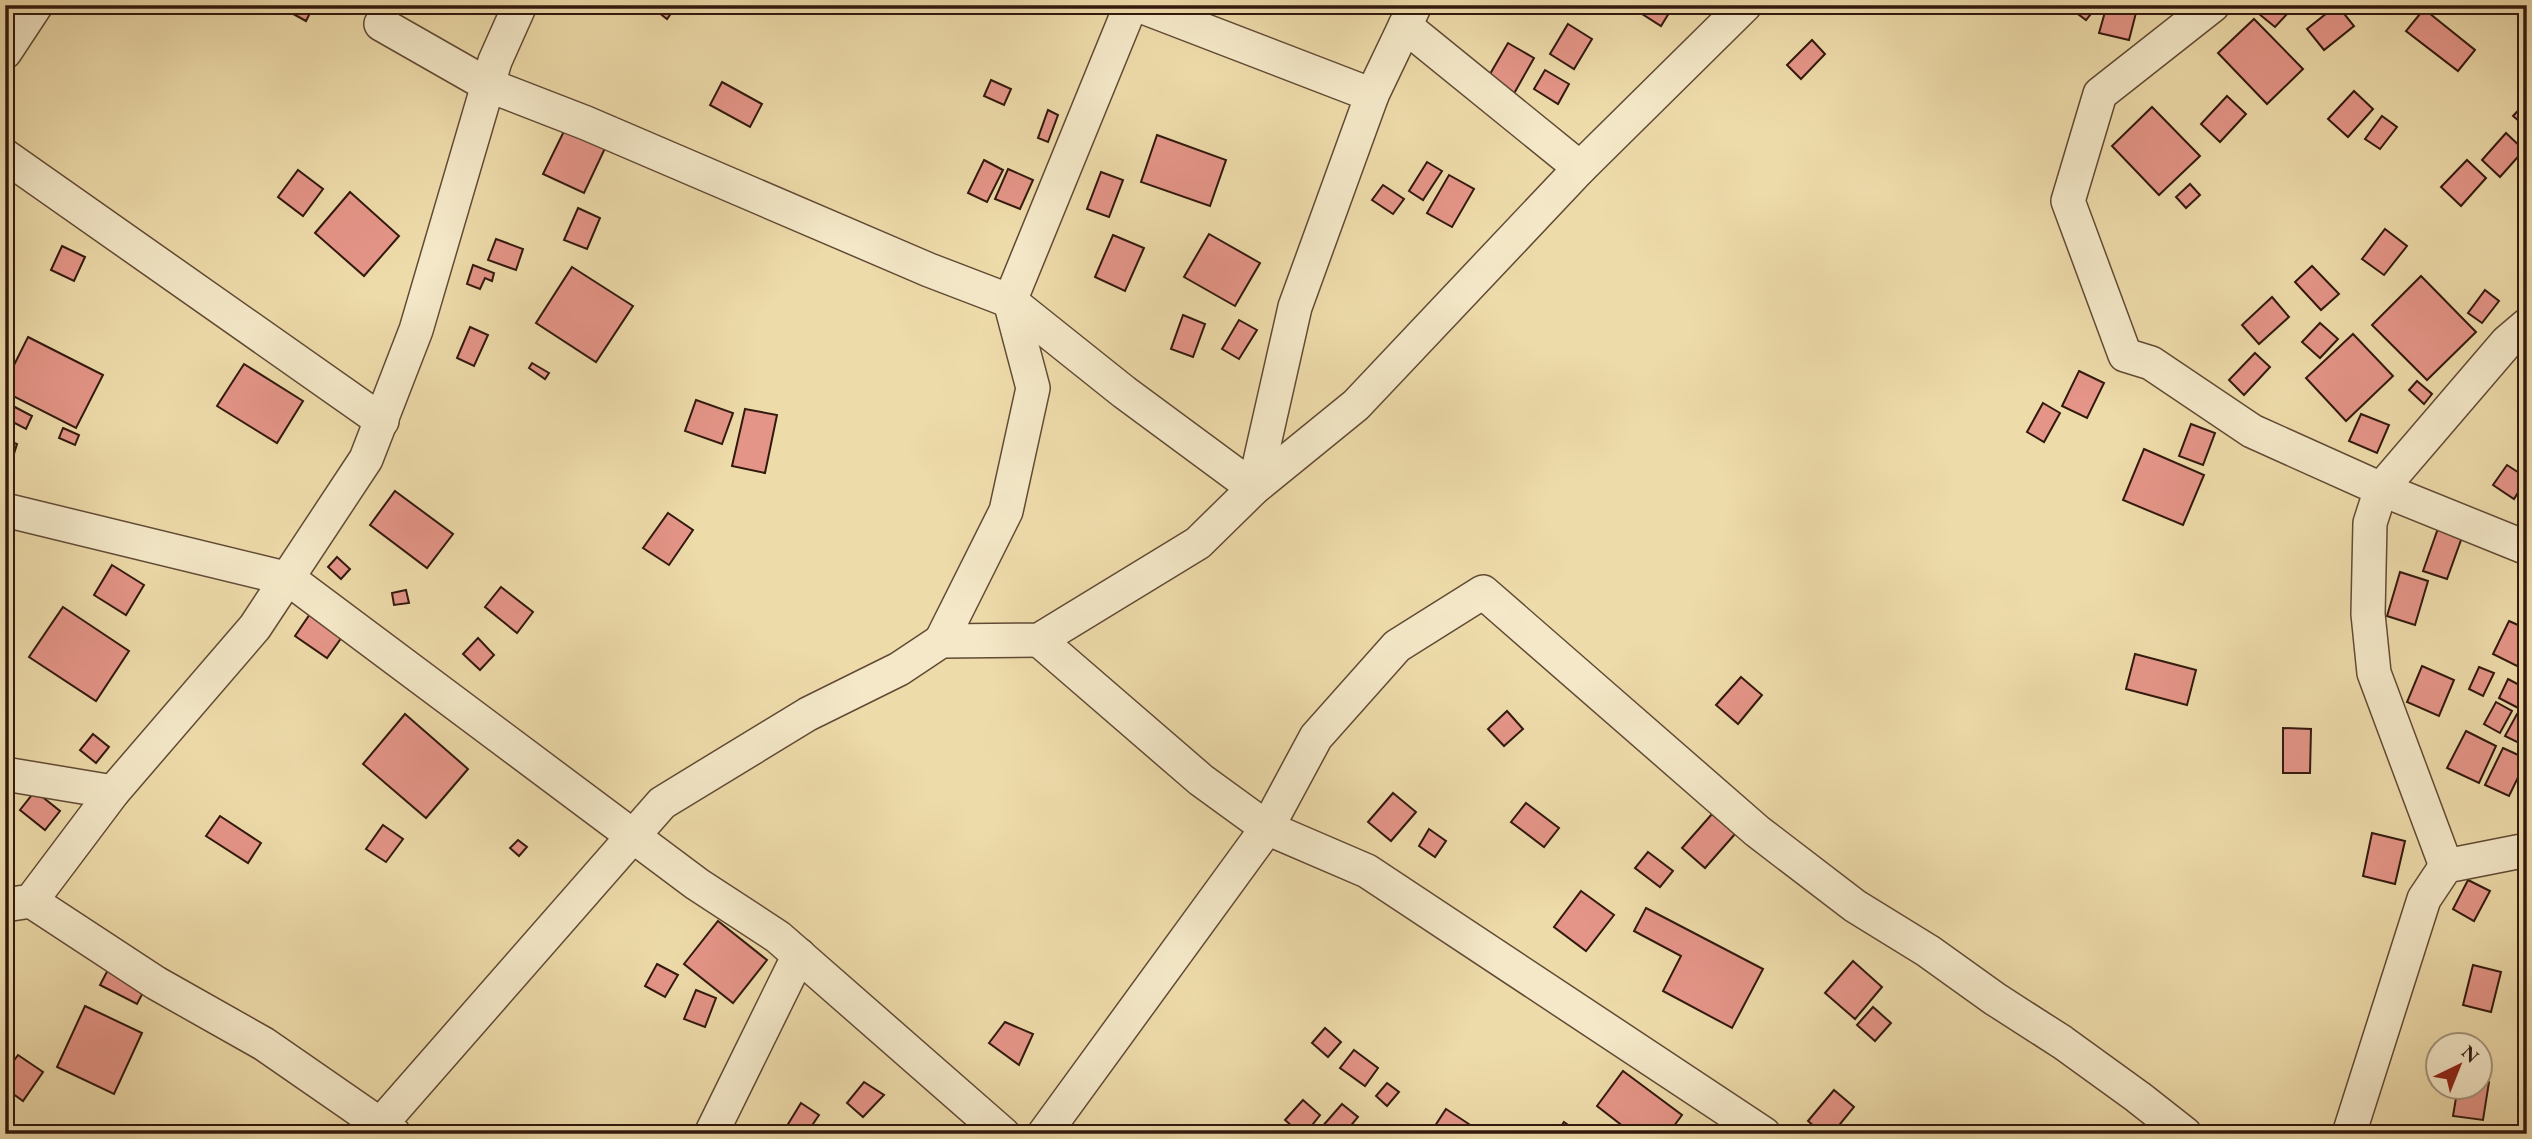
<svg xmlns="http://www.w3.org/2000/svg" width="2532" height="1139" viewBox="0 0 2532 1139" font-family="'EB Garamond',serif">
<style>
.building{fill:#e59588;stroke:#32190e;stroke-width:2}
.lines{fill:none;stroke-linecap:round;stroke-linejoin:round}
.street-casing{stroke:#614a35;stroke-width:36}
.street{stroke:#f4e8c8;stroke-width:33}
</style>
<rect width="100%" height="100%" fill="#eedbaa"/>
<filter id="stains"><feTurbulence type="fractalNoise" baseFrequency=".00286" numOctaves="4"/><feColorMatrix values="0 0 0 0 .2 0 0 0 0 .09 0 0 0 0 .02 0 0 0 .5 -.17"/></filter>
<radialGradient id="worn" r=".72"><stop offset=".6" stop-color="#630" stop-opacity="0"/><stop offset="1" stop-color="#630" stop-opacity=".3"/></radialGradient>
<g class="building">
<polygon points="277,5 314,5 306,21"/>
<polygon points="649,5 677,5 667,19"/>
<polygon points="1628,5 1674,5 1661,26"/>
<polygon points="2066,5 2098,5 2086,20"/>
<polygon points="2107,5 2138,5 2129,40 2099,33"/>
<polygon points="2267,5 2280,5 2288,13 2275,27 2259,14"/>
<polygon points="2337,5 2354,26 2324,50 2307,29"/>
<polygon points="2424,9 2475,50 2458,71 2406,31"/>
<polygon points="2254,19 2303,69 2267,104 2218,53"/>
<polygon points="1568,24 1592,39 1574,69 1550,54"/>
<polygon points="1812,40 1825,54 1801,79 1787,65"/>
<polygon points="1508,43 1534,58 1512,97 1486,81"/>
<polygon points="1545,70 1569,84 1558,104 1534,89"/>
<polygon points="991,80 1011,89 1004,105 984,96"/>
<polygon points="722,82 762,104 750,127 710,105"/>
<polygon points="2354,91 2373,109 2348,137 2328,119"/>
<polygon points="2227,96 2246,114 2220,142 2201,124"/>
<polygon points="2527,101 2527,128 2513,116"/>
<polygon points="2152,107 2200,156 2159,195 2112,146"/>
<polygon points="1048,110 1058,115 1048,142 1038,138"/>
<polygon points="2382,116 2397,127 2380,149 2365,139"/>
<polygon points="567,125 607,144 584,193 543,174"/>
<polygon points="2506,133 2524,150 2500,177 2482,160"/>
<polygon points="1157,135 1226,160 1210,206 1141,182"/>
<polygon points="984,160 1003,170 987,202 968,193"/>
<polygon points="2467,160 2486,178 2461,206 2441,187"/>
<polygon points="1427,162 1442,171 1423,200 1409,191"/>
<polygon points="1008,169 1033,180 1020,209 995,199"/>
<polygon points="298,170 323,189 303,216 278,197"/>
<polygon points="1101,172 1123,180 1109,217 1087,209"/>
<polygon points="1449,175 1474,189 1452,227 1427,213"/>
<polygon points="2190,184 2200,195 2186,208 2176,197"/>
<polygon points="1383,185 1404,199 1393,214 1372,200"/>
<polygon points="350,192 399,236 364,276 315,233"/>
<polygon points="578,208 600,218 587,249 564,240"/>
<polygon points="2385,229 2407,246 2384,275 2362,259"/>
<polygon points="1209,234 1260,263 1235,306 1184,277"/>
<polygon points="1113,235 1144,248 1125,291 1095,277"/>
<polygon points="496,239 523,249 516,270 488,260"/>
<polygon points="62,246 85,257 74,281 51,270"/>
<polygon points="473,265 494,273 492,281 485,278 480,289 467,284"/>
<polygon points="2312,266 2339,294 2321,310 2295,282"/>
<polygon points="572,267 633,306 596,362 536,323"/>
<polygon points="2421,276 2476,332 2427,380 2372,325"/>
<polygon points="2485,290 2499,301 2482,323 2468,313"/>
<polygon points="2272,297 2289,317 2259,344 2242,325"/>
<polygon points="1183,315 1205,324 1193,357 1171,349"/>
<polygon points="1239,320 1257,330 1239,359 1222,349"/>
<polygon points="2320,323 2338,339 2320,358 2302,342"/>
<polygon points="470,327 488,335 474,366 457,358"/>
<polygon points="2353,334 2393,376 2346,421 2306,378"/>
<polygon points="28,337 103,375 76,428 5,392 5,383"/>
<polygon points="2255,353 2270,367 2244,395 2229,380"/>
<polygon points="532,363 549,373 545,379 529,368"/>
<polygon points="244,364 303,401 277,443 217,406"/>
<polygon points="2079,371 2104,383 2087,418 2062,406"/>
<polygon points="2417,381 2432,394 2424,404 2409,390"/>
<polygon points="696,400 733,413 722,444 685,431"/>
<polygon points="2043,403 2060,413 2044,442 2027,432"/>
<polygon points="11,405 32,416 26,429 5,418"/>
<polygon points="745,409 777,415 765,473 732,466"/>
<polygon points="2361,414 2389,425 2377,453 2349,441"/>
<polygon points="2191,424 2215,433 2203,465 2179,456"/>
<polygon points="63,428 79,435 75,445 59,438"/>
<polygon points="5,439 17,444 8,473 5,472"/>
<polygon points="2144,449 2204,475 2183,525 2123,500"/>
<polygon points="2507,465 2527,478 2514,499 2493,485"/>
<polygon points="395,491 453,534 427,568 370,525"/>
<polygon points="668,513 693,530 669,565 643,548"/>
<polygon points="2442,517 2466,526 2447,579 2423,571"/>
<polygon points="337,557 350,569 341,579 328,567"/>
<polygon points="112,565 144,585 126,615 94,595"/>
<polygon points="2400,572 2428,581 2415,625 2387,616"/>
<polygon points="501,587 533,612 517,633 485,607"/>
<polygon points="406,590 409,603 394,605 392,593"/>
<polygon points="63,607 129,651 96,701 29,657"/>
<polygon points="310,614 342,637 327,658 295,636"/>
<polygon points="2509,621 2527,629 2527,671 2493,654"/>
<polygon points="478,638 494,655 480,670 463,654"/>
<polygon points="2135,654 2196,670 2187,705 2126,689"/>
<polygon points="2422,666 2454,680 2439,716 2407,702"/>
<polygon points="2479,667 2494,673 2483,696 2469,689"/>
<polygon points="1741,677 1762,695 1738,724 1716,705"/>
<polygon points="2508,679 2527,689 2527,704 2524,711 2499,698"/>
<polygon points="2496,702 2512,711 2500,733 2484,724"/>
<polygon points="1507,711 1523,729 1504,746 1488,729"/>
<polygon points="405,714 468,769 426,818 363,764"/>
<polygon points="2517,714 2527,719 2527,728 2519,743 2505,736"/>
<polygon points="2283,728 2311,729 2310,773 2283,773"/>
<polygon points="2466,731 2496,746 2479,783 2447,768"/>
<polygon points="93,734 109,747 96,763 80,750"/>
<polygon points="2503,748 2527,759 2509,796 2485,785"/>
<polygon points="35,791 60,811 45,830 20,810"/>
<polygon points="1393,793 1416,812 1391,841 1368,822"/>
<polygon points="1526,803 1559,828 1544,847 1511,822"/>
<polygon points="1712,814 1735,834 1705,868 1682,848"/>
<polygon points="220,816 261,843 248,863 206,836"/>
<polygon points="383,825 403,839 386,862 366,849"/>
<polygon points="1429,829 1446,841 1435,857 1419,846"/>
<polygon points="2372,833 2405,841 2395,884 2363,876"/>
<polygon points="518,840 527,847 519,856 510,848"/>
<polygon points="1648,852 1673,871 1660,887 1635,868"/>
<polygon points="2468,880 2490,891 2474,921 2453,909"/>
<polygon points="1581,891 1614,915 1586,951 1554,927"/>
<polygon points="1646,908 1763,969 1732,1028 1663,991 1681,956 1634,931"/>
<polygon points="718,921 767,960 733,1003 684,964"/>
<polygon points="1853,961 1882,987 1855,1019 1825,993"/>
<polygon points="111,964 148,983 137,1004 100,985"/>
<polygon points="657,964 678,975 665,997 645,986"/>
<polygon points="2473,965 2501,972 2491,1012 2463,1005"/>
<polygon points="696,990 716,998 705,1027 684,1019"/>
<polygon points="85,1006 142,1033 114,1094 57,1067"/>
<polygon points="1873,1007 1891,1023 1875,1041 1857,1025"/>
<polygon points="1005,1022 1033,1034 1019,1065 989,1043"/>
<polygon points="1325,1028 1341,1042 1328,1057 1312,1043"/>
<polygon points="1354,1050 1378,1068 1365,1086 1340,1068"/>
<polygon points="18,1055 43,1072 23,1101 5,1088 5,1073"/>
<polygon points="1623,1071 1682,1115 1668,1134 1633,1134 1597,1106"/>
<polygon points="2480,1080 2489,1082 2483,1120 2453,1116 2458,1086 2480,1086"/>
<polygon points="864,1082 884,1095 863,1117 847,1103"/>
<polygon points="1387,1083 1399,1092 1387,1106 1376,1096"/>
<polygon points="1834,1090 1854,1107 1832,1134 1823,1134 1808,1121"/>
<polygon points="1303,1100 1320,1115 1305,1134 1301,1134 1285,1120"/>
<polygon points="801,1103 819,1115 813,1124 828,1134 782,1134"/>
<polygon points="1342,1104 1358,1117 1344,1134 1328,1134 1321,1128"/>
<polygon points="1446,1109 1478,1130 1476,1134 1431,1132"/>
<polygon points="1564,1122 1581,1134 1556,1134"/>
</g>
<g class="lines">
<defs>
<g id="street">
<polyline points="1138,5 1372,95"/>
<polyline points="2213,5 2100,94 2068,201 2125,355 2151,363 2252,431 2381,489 2527,548"/>
<polyline points="381,24 488,85 586,123 929,270 1010,301 1124,392 1254,488 1295,307 1372,95 1415,5"/>
<polyline points="1405,26 1580,168"/>
<polyline points="5,52 36,5"/>
<polyline points="5,156 382,421"/>
<polyline points="5,510 289,579 697,884 778,937 1003,1134"/>
<polyline points="1039,640 1201,780 1267,828 1367,871 1764,1134"/>
<polyline points="941,641 1006,511 1033,388 1010,301 1131,5"/>
<polyline points="5,774 113,792"/>
<polyline points="2446,866 2374,673 2368,614 2370,523 2381,489 2507,342 2527,325"/>
<polyline points="31,901 156,983 264,1044 394,1134"/>
<polyline points="5,905 31,901 113,792 255,627 366,459 416,330 495,61 520,5"/>
<polyline points="372,1134 662,803 808,714 899,669 941,641 1039,640 1198,543 1254,488 1356,405 1580,168 1745,5"/>
<polyline points="711,1134 799,955"/>
<polyline points="1044,1134 1267,828 1316,737 1397,646 1483,592 1757,831 1855,906 1928,951 1995,999 2062,1042 2138,1097 2185,1134"/>
<polyline points="2349,1134 2424,899 2446,866 2527,850"/>
</g>
</defs>
<use href="#street" class="street-casing"/>
<use href="#street" class="street"/>
</g>
<rect width="2532" height="1139" fill="none" stroke="#eedbaa" stroke-width="28"/>
<rect x="7" y="7" width="2518" height="1125" fill="none" stroke="#32190e" stroke-width="3.5"/>
<rect x="14" y="14" width="2504" height="1111" fill="none" stroke="#32190e" stroke-width="2"/>
<g transform="translate(2459 1066) rotate(43)"><circle r="33" fill="#f4e8c8" stroke="#a6957e" stroke-width="2"/>
<path d="M0-5L12 26L0 18L-12 26Z" fill="#8f2418"/>
<text y="-10" font-size="19" font-weight="bold" text-anchor="middle" fill="#32190e">N</text>
</g>
<rect width="100%" height="100%" filter="url(#stains)"/>
<rect width="100%" height="100%" fill="url(#worn)"/>
</svg>
